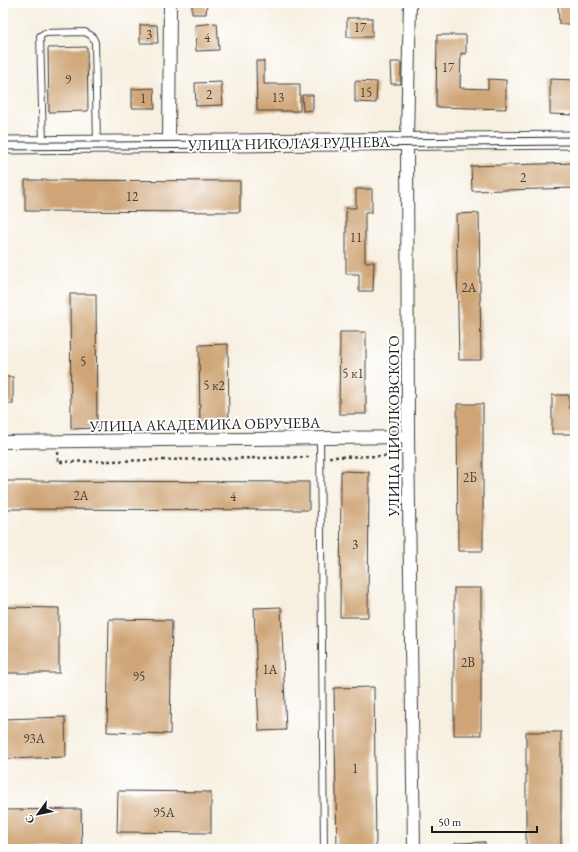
<svg xmlns="http://www.w3.org/2000/svg" width="578" height="852" viewBox="0 0 578 852" font-family="'EB Garamond',serif">
<style>
.building{fill:#cfa577}
.lines{fill:none;stroke-linecap:round;stroke-linejoin:round}
.lane-casing{stroke:#3d3c3a;stroke-width:8}
.street-casing{stroke:#3d3c3a;stroke-width:14}
.secondary-casing{stroke:#3d3c3a;stroke-width:19}
.path{stroke:#3d3c3a;stroke-width:2.5;stroke-dasharray:3 3;stroke-linecap:butt}
.lane{stroke:#fff;stroke-width:6}
.street{stroke:#fff;stroke-width:12}
.secondary{stroke:#fff;stroke-width:17}
.tram{stroke:#1c1c1c;stroke-width:1}
.labels{text-anchor:middle;dominant-baseline:central;stroke-width:4;stroke-linejoin:round;paint-order:stroke}
.number-label{font-size:13px;fill:#493e33}
.street-label{font-size:15px;fill:#1c1c1c;stroke:#fff}
</style>
<rect width="100%" height="100%" fill="#fff"/>
<filter id="ink" filterUnits="userSpaceOnUse"><feTurbulence type="fractalNoise" baseFrequency=".025" numOctaves="2"/><feDisplacementMap in="SourceGraphic" scale="8" xChannelSelector="R" yChannelSelector="G"/><feConvolveMatrix kernelMatrix="1 2 1 2 8 2 1 2 1" color-interpolation-filters="sRGB"/></filter>
<filter id="wash" filterUnits="userSpaceOnUse"><feTurbulence type="fractalNoise" baseFrequency=".012" numOctaves="4" result="noise"/><feDisplacementMap in="SourceGraphic" scale="16" xChannelSelector="R" yChannelSelector="G"/><feGaussianBlur stdDeviation="0.9" result="paint"/><feColorMatrix in="noise" values="0 0 0 0 0 0 0 0 0 0 0 0 0 0 0 0 0 1.4 0 .05"/><feComposite in="paint" operator="in"/></filter>
<g filter="url(#wash)">
<rect width="100%" height="100%" fill="#f7f0e1"/>
<g id="blocks">
<g class="building">
<polygon points="192,3 207,3 206,14 192,14"/>
<polygon points="558,3 575,3 575,24 559,24"/>
<rect x="347" y="18" width="25" height="19"/>
<polygon points="217,23 219,50 196,51 195,25"/>
<polygon points="140,25 157,25 158,43 140,43"/>
<polygon points="437,35 466,35 466,54 461,53 460,88 488,89 488,79 506,80 506,109 436,107"/>
<polygon points="87,47 88,111 49,112 48,48"/>
<polygon points="256,61 264,61 264,84 300,84 300,111 257,111"/>
<polygon points="390,62 401,62 401,84 391,84"/>
<polygon points="550,79 575,80 575,115 550,114"/>
<polygon points="355,81 377,82 376,103 355,102"/>
<polygon points="221,82 223,105 196,106 195,83"/>
<polygon points="154,88 155,108 132,108 132,89"/>
<polygon points="302,95 313,95 313,110 303,111"/>
<polygon points="575,163 575,188 472,191 471,166"/>
<polygon points="25,180 240,181 240,212 25,211"/>
<polygon points="356,189 372,189 372,212 365,212 365,262 374,262 373,291 359,291 359,274 346,274 346,208 356,208"/>
<polygon points="479,213 481,360 459,360 456,214"/>
<polygon points="70,294 96,294 97,428 71,429"/>
<polygon points="340,332 366,332 366,414 339,414"/>
<polygon points="228,344 229,426 200,426 199,345"/>
<rect x="3" y="377" width="10" height="27"/>
<polygon points="552,395 569,395 569,408 575,408 575,434 552,434"/>
<polygon points="457,404 483,404 483,551 458,551"/>
<polygon points="341,471 369,472 368,617 340,617"/>
<polygon points="3,481 309,482 309,510 3,509"/>
<rect x="454" y="588" width="27" height="147"/>
<polygon points="3,607 59,608 59,673 3,673"/>
<polygon points="281,607 286,730 259,731 254,608"/>
<polygon points="109,619 172,620 170,734 107,732"/>
<polygon points="374,687 376,849 337,849 334,688"/>
<polygon points="65,717 66,757 3,759 3,719"/>
<rect x="526" y="732" width="35" height="117"/>
<polygon points="118,791 211,792 211,833 117,832"/>
<polygon points="81,809 82,849 3,849 3,810"/>
<polygon points="485,842 485,849 455,849 455,843"/>
</g>
</g>
</g>
<g filter="url(#ink)">
<use href="#blocks" fill-opacity="0" stroke="#3d3c3a" stroke-width="1"/>
<g class="lines">
<defs>
<g id="lane">
<polyline points="43,143 40,36 45,33 85,32 92,36 95,42 97,144"/>
<polyline points="320,438 324,849"/>
</g>
<g id="street">
<polyline points="410,3 407,138 408,437 414,849"/>
<polyline points="169,144 170,3"/>
<polyline points="3,442 408,437"/>
</g>
<polyline id="secondary" points="3,145 575,140"/>
</defs>
<use href="#lane" class="lane-casing"/>
<use href="#street" class="street-casing"/>
<use href="#secondary" class="secondary-casing"/>
<g class="path">
<polyline points="58,452 58,462 312,457"/>
<polyline points="329,457 386,456"/>
</g>
<use href="#lane" class="lane"/>
<use href="#street" class="street"/>
<use href="#secondary" class="secondary"/>
<g class="tram">
<polyline points="3,142 115,142 575,137"/>
<polyline points="3,150 575,145"/>
</g>
</g>
</g>
<g class="labels">
<g class="number-label">
<text x="360" y="27">17</text>
<text x="149" y="34">3</text>
<text x="207" y="37">4</text>
<text x="448" y="67">17</text>
<text x="68" y="79">9</text>
<text x="366" y="92">15</text>
<text x="209" y="94">2</text>
<text x="278" y="97">13</text>
<text x="143" y="98">1</text>
<text x="523" y="177">2</text>
<text x="132" y="196">12</text>
<text x="356" y="237">11</text>
<text x="469" y="287">2А</text>
<text x="83" y="361">5</text>
<text x="353" y="373">5 к1</text>
<text x="214" y="385">5 к2</text>
<text x="470" y="477">2Б</text>
<text x="81" y="495">2А</text>
<text x="233" y="496">4</text>
<text x="355" y="544">3</text>
<text x="468" y="662">2В</text>
<text x="270" y="669">1А</text>
<text x="139" y="676">95</text>
<text x="34" y="738">93А</text>
<text x="355" y="768">1</text>
<text x="164" y="812">95А</text>
</g>
<g class="street-label">
<text transform="translate(289 143) rotate(-1)">УЛИЦА НИКОЛАЯ РУДНЕВА</text>
<text transform="translate(205 424) rotate(-1)">УЛИЦА АКАДЕМИКА ОБРУЧЕВА</text>
<text transform="translate(393 426) rotate(-90)">УЛИЦА ЦИОЛКОВСКОГО</text>
</g>
</g>
<rect width="578" height="852" fill="none" stroke="#fff" stroke-width="16"/>
<g transform="translate(38 814) rotate(237)" stroke="#ffffff" stroke-width="3" paint-order="stroke">
<path d="M0-3L7 15L0 10L-7 15Z" fill="#1c1c1c"/>
<text y="-6" font-size="11" font-weight="bold" text-anchor="middle" fill="#1c1c1c">С</text>
</g>
<path d="M432 826v6h105v-6" fill="none" stroke="#1c1c1c" stroke-width="2"/>
<text x="438" y="826" font-size="12" fill="#1c1c1c" stroke="#ffffff" stroke-width="3" paint-order="stroke">50 m</text>
</svg>
